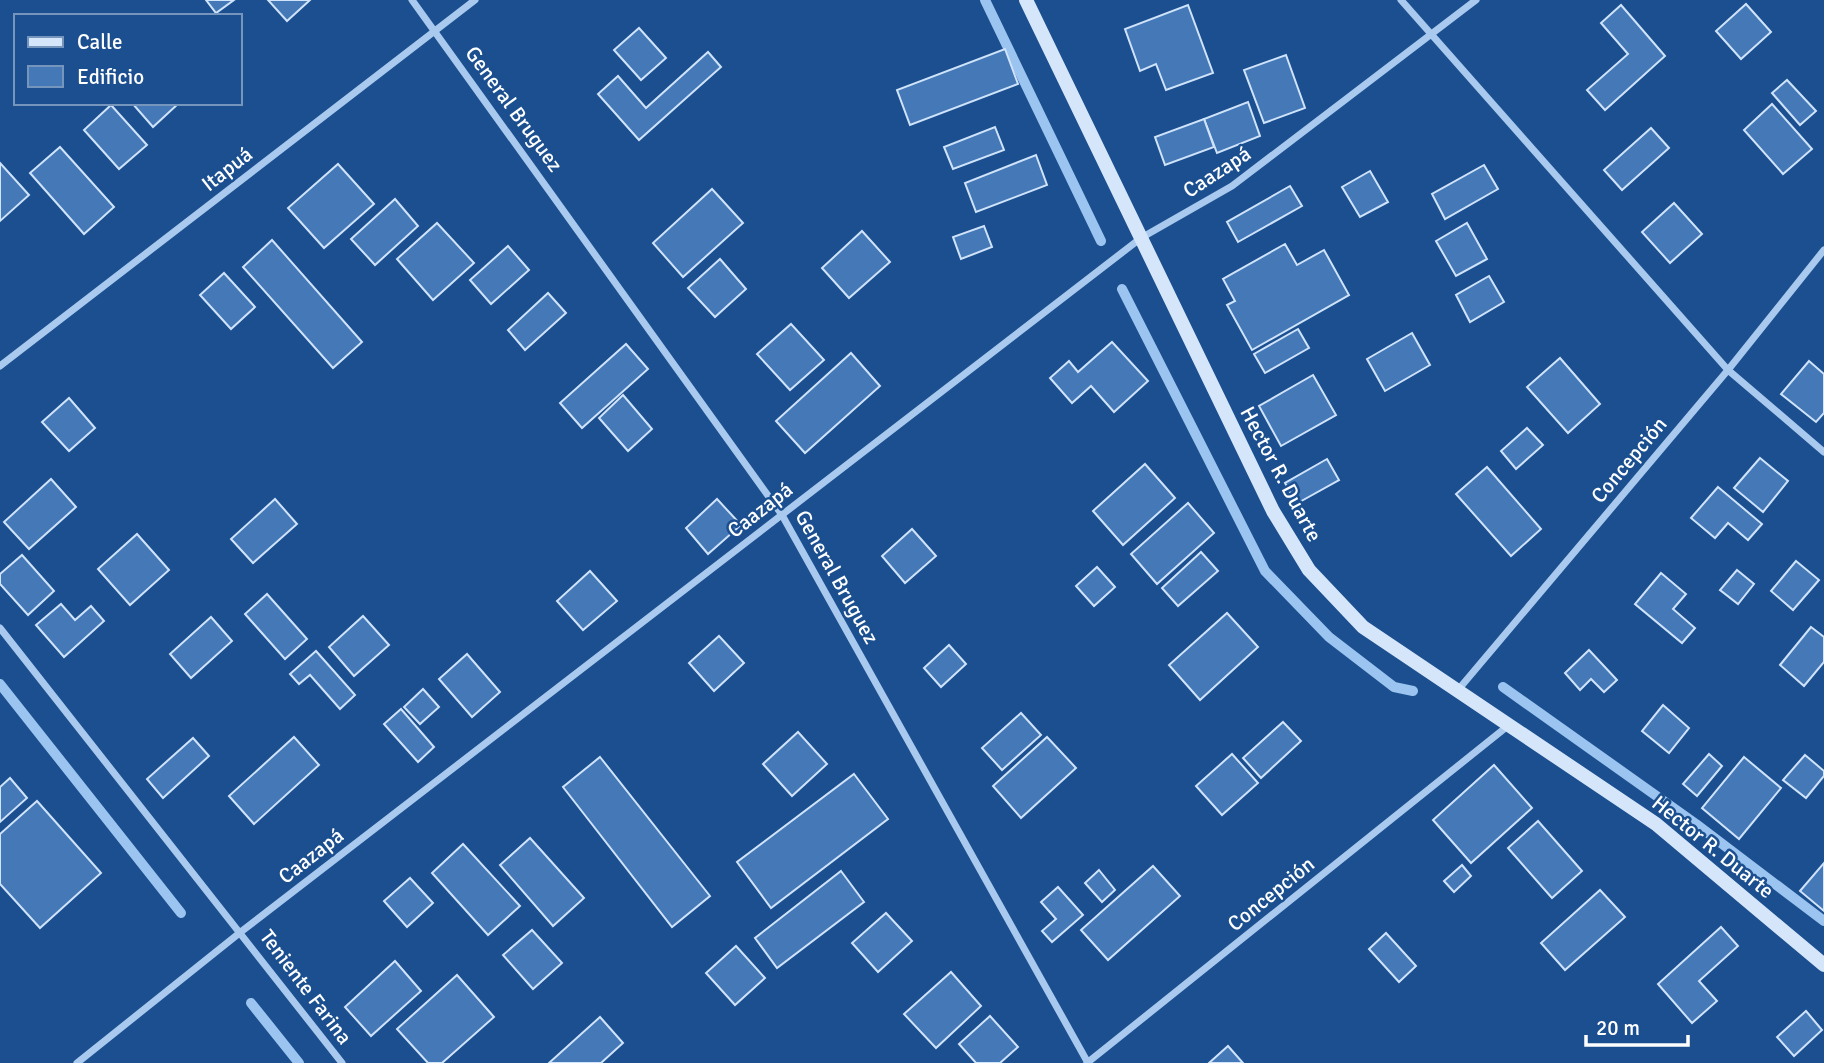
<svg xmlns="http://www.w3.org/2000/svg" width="1824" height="1063" viewBox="0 0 1824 1063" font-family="Signika,sans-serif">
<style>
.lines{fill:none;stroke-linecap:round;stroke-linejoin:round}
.stream{stroke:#9cc4f0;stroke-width:10}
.building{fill:#4478b7;stroke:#cfe3fa;stroke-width:2}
.street{stroke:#a9c9ee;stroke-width:7}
.secondary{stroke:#d6e6fa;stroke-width:14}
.labels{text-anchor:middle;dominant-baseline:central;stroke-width:5;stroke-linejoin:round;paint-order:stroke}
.street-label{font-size:21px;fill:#fff;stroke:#1b4f8f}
</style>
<rect width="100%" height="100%" fill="#1b4f8f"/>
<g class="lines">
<g class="stream">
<polyline points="985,0 1101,241"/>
<polyline points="1122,289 1265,571 1329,637 1394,687 1413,691"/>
<polyline points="0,684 181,913"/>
<polyline points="1503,687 1696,824 1824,921"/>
<polyline points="251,1003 299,1063"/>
</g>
</g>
<g class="building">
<polygon points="206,0 234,0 216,13"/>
<polygon points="268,0 310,0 287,21"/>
<polygon points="1746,4 1771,32 1741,59 1716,31"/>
<polygon points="1188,5 1213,73 1166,90 1156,64 1140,71 1125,29"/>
<polygon points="1621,5 1665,56 1605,110 1587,90 1628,54 1601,23"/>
<polygon points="639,28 666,58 641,80 614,50"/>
<polygon points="1005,49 1018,84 910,125 897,90"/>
<polygon points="708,52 721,67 639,140 598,94 618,76 646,108"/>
<polygon points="1286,55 1305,108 1264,123 1244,70"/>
<polygon points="1787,80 1816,111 1800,125 1772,93"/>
<polygon points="1248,102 1260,136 1217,153 1204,119"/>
<polygon points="132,103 179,103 153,127"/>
<polygon points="1772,104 1812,149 1783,174 1744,130"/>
<polygon points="111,105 147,145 119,169 84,130"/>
<polygon points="1204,119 1214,147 1165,165 1155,137"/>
<polygon points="995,127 1004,150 953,169 944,147"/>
<polygon points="1651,128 1669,148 1622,190 1604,170"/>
<polygon points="60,147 114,207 84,234 30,173"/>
<polygon points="1036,155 1047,185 976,212 965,183"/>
<polygon points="0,163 29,195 0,221"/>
<polygon points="338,164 374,204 324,248 288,208"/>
<polygon points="1484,165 1498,189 1445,219 1432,194"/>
<polygon points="1370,171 1388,202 1360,217 1342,187"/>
<polygon points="1290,186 1302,206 1238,242 1227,222"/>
<polygon points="712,189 743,223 683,277 653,243"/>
<polygon points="395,199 418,226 375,265 351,239"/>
<polygon points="1674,203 1702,234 1670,263 1642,232"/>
<polygon points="437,223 474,263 433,300 397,259"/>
<polygon points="1467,223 1487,259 1456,276 1436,241"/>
<polygon points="984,226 992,247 961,259 953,237"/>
<polygon points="862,231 890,262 849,298 822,268"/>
<polygon points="272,240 362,342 333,368 243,267"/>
<polygon points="1285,244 1297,265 1324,250 1349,295 1252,350 1227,305 1235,301 1223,279"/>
<polygon points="508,246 529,270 491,304 470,280"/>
<polygon points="720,259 746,289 715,317 688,288"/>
<polygon points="224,273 255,307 231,329 200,295"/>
<polygon points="1489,276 1504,302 1470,322 1456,295"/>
<polygon points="548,293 566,313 525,350 508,330"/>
<polygon points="791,324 824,360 790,390 757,354"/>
<polygon points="1298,329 1309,348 1265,373 1254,354"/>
<polygon points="1412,333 1430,365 1385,391 1367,359"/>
<polygon points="1112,342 1148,381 1114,412 1091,386 1072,403 1050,378 1069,361 1078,372"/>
<polygon points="626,344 648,369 582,428 560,403"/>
<polygon points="851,353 880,386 805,453 776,421"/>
<polygon points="1560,358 1600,404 1568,433 1527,387"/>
<polygon points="1809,361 1824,374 1824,413 1816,422 1781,394"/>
<polygon points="1313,375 1336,415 1281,446 1259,406"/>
<polygon points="623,395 652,429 628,451 599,418"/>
<polygon points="69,398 95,428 69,451 42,422"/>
<polygon points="1527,428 1543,445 1516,469 1501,451"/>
<polygon points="1760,458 1788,481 1763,512 1734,488"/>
<polygon points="1327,459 1339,480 1296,504 1285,483"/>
<polygon points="1145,464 1175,498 1123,545 1093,511"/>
<polygon points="1487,467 1541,529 1511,556 1456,494"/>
<polygon points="51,479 76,507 29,549 4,522"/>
<polygon points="1718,487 1762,524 1748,540 1728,523 1715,538 1691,518"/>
<polygon points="275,499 297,524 253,563 231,539"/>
<polygon points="717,499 741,525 708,554 686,528"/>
<polygon points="1188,503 1214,533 1157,584 1131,554"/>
<polygon points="912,529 936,556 905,583 882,556"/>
<polygon points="137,534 169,570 130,605 98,569"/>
<polygon points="1201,552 1218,571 1178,606 1162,588"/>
<polygon points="22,555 54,591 28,615 0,584 0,574"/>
<polygon points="1796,561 1819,580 1793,610 1771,591"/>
<polygon points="1097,567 1115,587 1094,606 1076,586"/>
<polygon points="1737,570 1754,584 1738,604 1720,590"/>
<polygon points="590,571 617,601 583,630 557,601"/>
<polygon points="1661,573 1686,594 1673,609 1695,628 1682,643 1635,604"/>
<polygon points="267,594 307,639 285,659 245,614"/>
<polygon points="61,604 75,620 91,606 104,621 64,657 36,625"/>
<polygon points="1227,613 1258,647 1200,700 1169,665"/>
<polygon points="363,616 389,645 354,676 329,647"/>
<polygon points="211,617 232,641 191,678 170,654"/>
<polygon points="1811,627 1824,637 1824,662 1804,686 1780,665"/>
<polygon points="719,636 744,663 714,691 689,663"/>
<polygon points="949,645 966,664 941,687 924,668"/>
<polygon points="1589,650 1617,680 1604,692 1591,679 1580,690 1565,673"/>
<polygon points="316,651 355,695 340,709 310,675 299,684 290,674"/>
<polygon points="467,654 500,692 472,717 439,679"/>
<polygon points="423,689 439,707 420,724 404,707"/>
<polygon points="1663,705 1689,728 1669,753 1642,731"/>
<polygon points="401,709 434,747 418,762 384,724"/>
<polygon points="1021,713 1041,735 1002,770 982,748"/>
<polygon points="1283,722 1301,741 1261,778 1243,758"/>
<polygon points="798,732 827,764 792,796 763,764"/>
<polygon points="294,737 319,765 254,824 229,796"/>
<polygon points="1047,737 1076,768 1021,818 993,786"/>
<polygon points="193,738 209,756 163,798 147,779"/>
<polygon points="1232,754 1258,783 1222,815 1196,786"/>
<polygon points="1709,754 1722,766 1697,796 1683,784"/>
<polygon points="1805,755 1824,771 1824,776 1806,798 1783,780"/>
<polygon points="600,757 710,896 672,927 563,787"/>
<polygon points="1744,757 1781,788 1739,839 1702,808"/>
<polygon points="1494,765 1532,808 1471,863 1433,820"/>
<polygon points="854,774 888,819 771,908 737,862"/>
<polygon points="10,778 27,798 0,822 0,787"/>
<polygon points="37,801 101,873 40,928 0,884 0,834"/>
<polygon points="1538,821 1582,871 1552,898 1508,848"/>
<polygon points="530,838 584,898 553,926 500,865"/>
<polygon points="463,844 520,906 488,935 432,873"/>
<polygon points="1824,863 1824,911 1800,891"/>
<polygon points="1462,865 1471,876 1454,892 1444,881"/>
<polygon points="1153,866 1180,896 1108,960 1081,930"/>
<polygon points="1099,870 1115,890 1102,902 1085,883"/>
<polygon points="841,871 864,902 777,968 755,938"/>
<polygon points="410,878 433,903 407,927 384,901"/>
<polygon points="1058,887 1083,915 1052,942 1042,931 1056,919 1041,902"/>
<polygon points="1600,890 1625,917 1565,970 1541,943"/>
<polygon points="886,913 912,941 878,972 852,943"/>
<polygon points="1721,927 1738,946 1699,981 1717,1001 1692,1023 1658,984"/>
<polygon points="532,930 562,963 533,989 503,955"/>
<polygon points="1386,933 1416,966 1399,982 1369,949"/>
<polygon points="736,946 765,978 735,1005 706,973"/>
<polygon points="395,961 421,991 371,1036 345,1007"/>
<polygon points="951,972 981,1006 936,1048 904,1014"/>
<polygon points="457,975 494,1017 442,1063 428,1063 397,1029"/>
<polygon points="1806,1011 1822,1030 1794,1056 1777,1037"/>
<polygon points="990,1016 1018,1047 1000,1063 976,1063 959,1044"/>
<polygon points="600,1017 623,1043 601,1063 549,1063"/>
<polygon points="1228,1046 1243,1063 1209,1063"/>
</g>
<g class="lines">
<g class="street">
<polyline points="412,0 782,515 1088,1063"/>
<polyline points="1401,0 1728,370 1824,452"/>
<polyline points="0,366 475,0"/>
<polyline points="0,628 342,1063"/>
<polyline points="1458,690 1728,370 1824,250"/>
<polyline points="77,1063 242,931 1141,238 1232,186 1476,0"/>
<polyline points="1087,1063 1509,725"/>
</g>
<polyline class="secondary" points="1026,0 1273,511 1309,570 1363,627 1656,824 1824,965"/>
</g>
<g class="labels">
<g class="street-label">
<text transform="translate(514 109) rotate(54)">General Bruguez</text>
<text transform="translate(227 169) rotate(-38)">Itapuá</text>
<text transform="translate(1217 172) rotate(-33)">Caazapá</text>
<text transform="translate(1629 460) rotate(-50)">Concepción</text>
<text transform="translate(1281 474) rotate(62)">Hector R. Duarte</text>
<text transform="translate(760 510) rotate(-38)">Caazapá</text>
<text transform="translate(837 577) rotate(61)">General Bruguez</text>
<text transform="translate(1713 847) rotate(39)">Hector R. Duarte</text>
<text transform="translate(311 856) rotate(-38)">Caazapá</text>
<text transform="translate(1271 894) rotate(-39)">Concepción</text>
<text transform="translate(306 987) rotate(53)">Teniente Farina</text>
</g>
</g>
<rect x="14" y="14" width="228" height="91" fill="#1b4f8f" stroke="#7695bc" stroke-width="2"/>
<rect x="28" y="37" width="35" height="10" fill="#d6e6fa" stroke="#7695bc" stroke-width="2"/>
<text x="77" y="49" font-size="21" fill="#ffffff">Calle</text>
<rect x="28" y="66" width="35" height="21" fill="#4478b7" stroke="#7695bc" stroke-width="2"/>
<text x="77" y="84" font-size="21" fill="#ffffff">Edificio</text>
<path d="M1586 1035v10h102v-10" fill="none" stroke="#ffffff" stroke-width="3.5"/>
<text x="1596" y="1035" font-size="21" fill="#ffffff" stroke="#1b4f8f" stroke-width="5" paint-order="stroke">20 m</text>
</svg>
